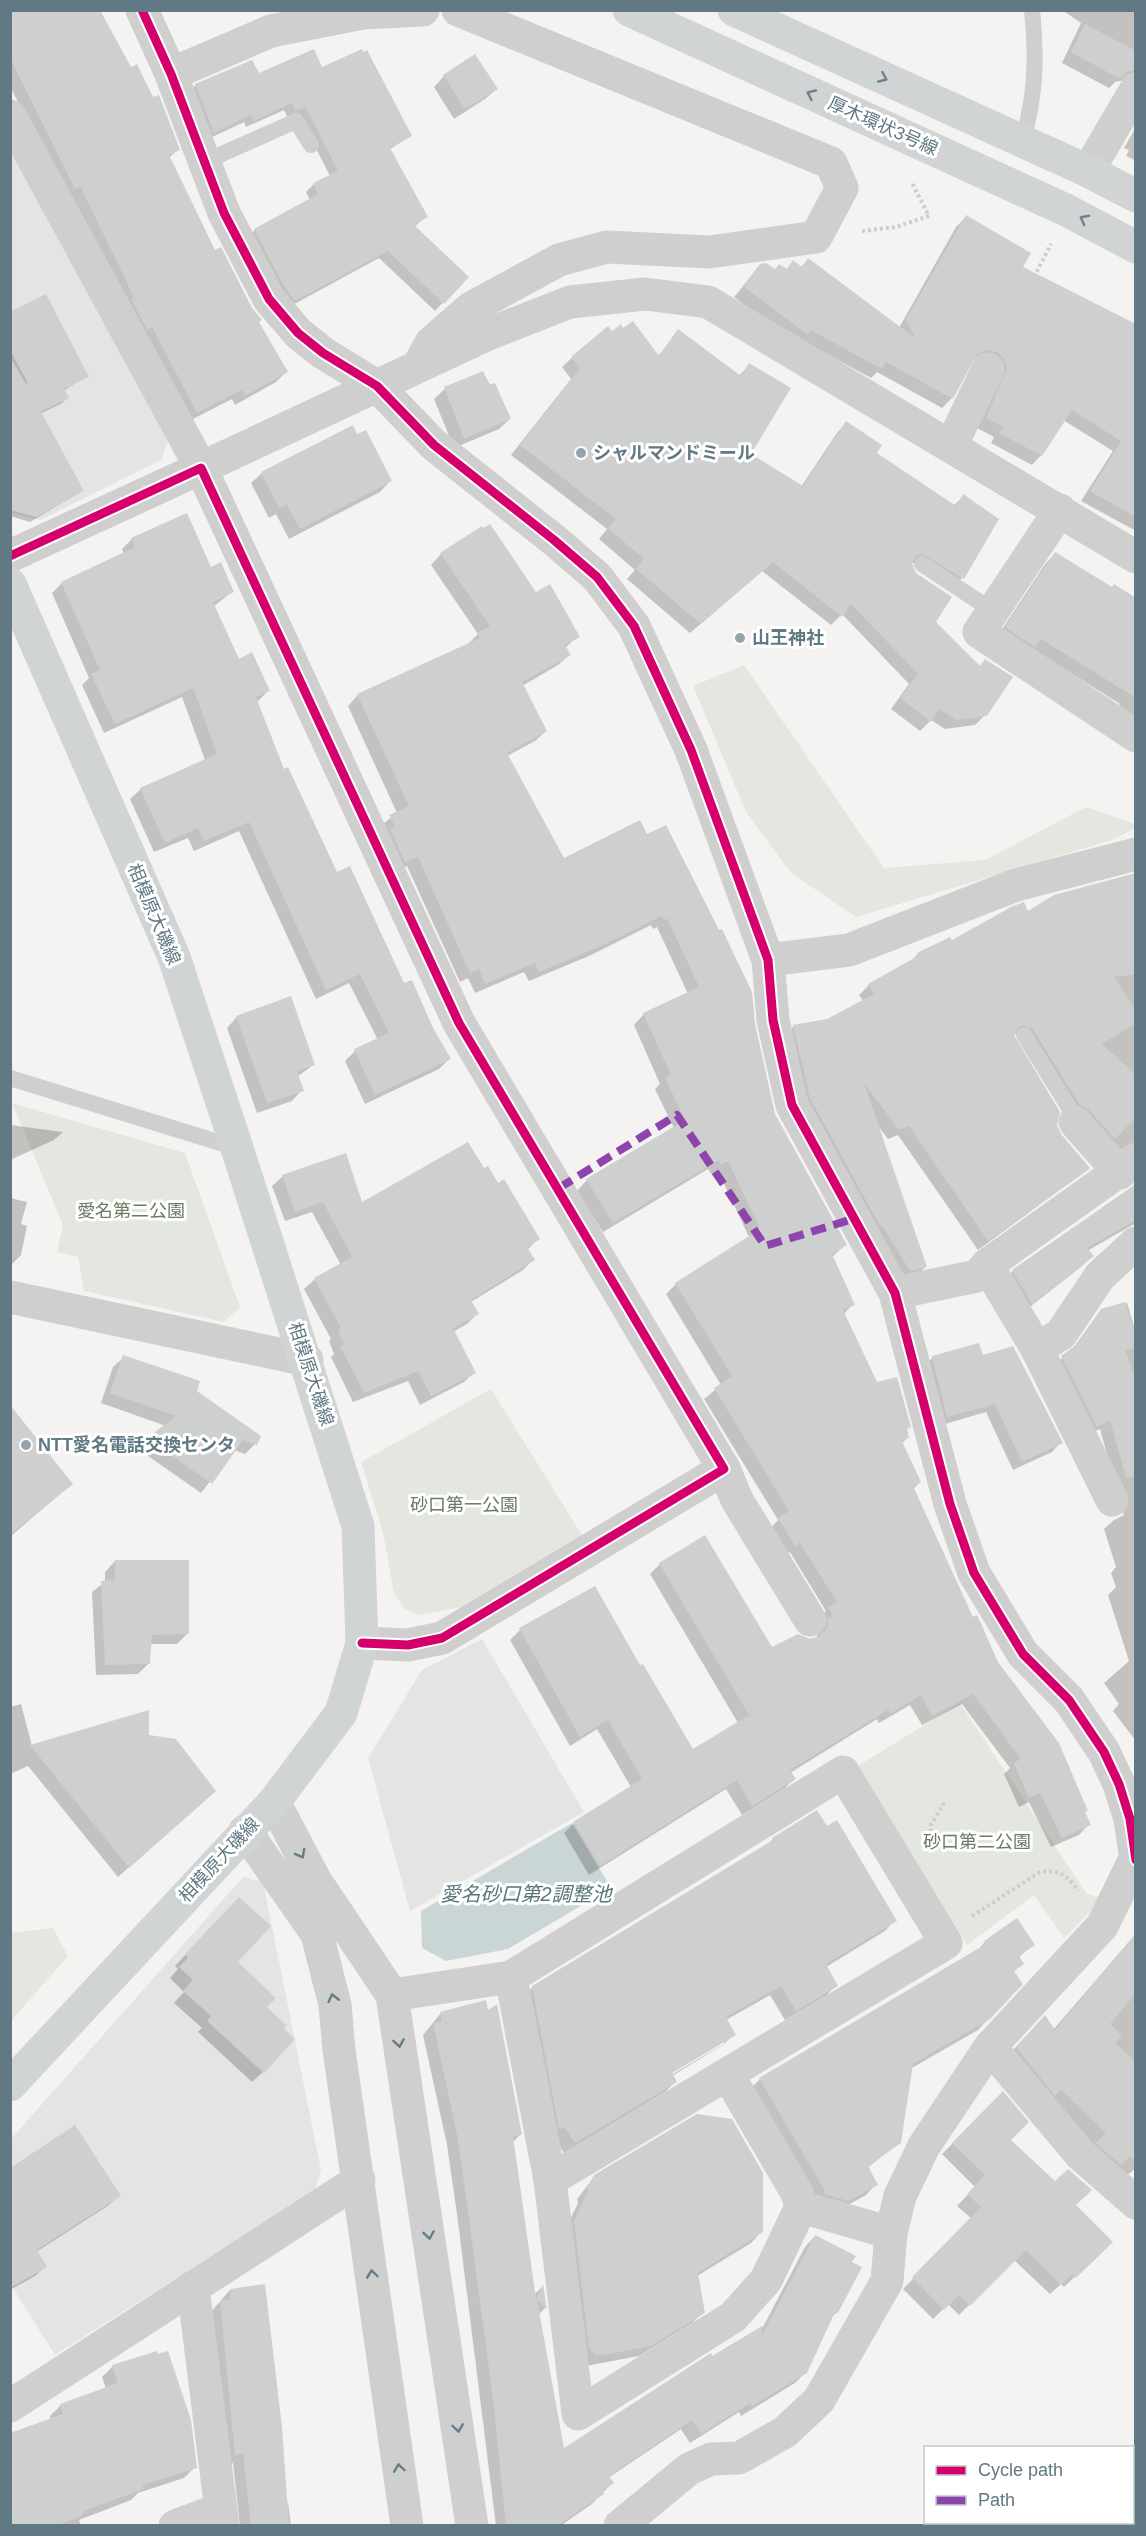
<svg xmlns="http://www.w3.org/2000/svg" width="1146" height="2536" viewBox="0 0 1146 2536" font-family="Arial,'Noto Sans JP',sans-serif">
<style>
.built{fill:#e4e5e3}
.green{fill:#e4e7df}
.water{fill:#cad6d6}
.shadow{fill:#0003;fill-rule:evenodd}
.building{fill:#cecfcf}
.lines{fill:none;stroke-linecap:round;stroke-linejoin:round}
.path{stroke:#cccdcc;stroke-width:4;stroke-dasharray:3 3;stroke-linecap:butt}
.lane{stroke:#cfcfd0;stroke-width:16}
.street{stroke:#cfcfd0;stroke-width:33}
.secondary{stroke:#d0d4d5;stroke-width:33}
.primary{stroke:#d0d4d5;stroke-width:33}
.quiet{stroke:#8e44ad;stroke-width:8;stroke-dasharray:15 8;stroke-linecap:butt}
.cycleway-casing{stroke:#fff;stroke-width:13}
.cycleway{stroke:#d6006c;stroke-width:9}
.oneway{stroke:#6b828c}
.oneway2{stroke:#667d88}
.poi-dot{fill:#94a4aa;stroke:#fff;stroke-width:2}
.labels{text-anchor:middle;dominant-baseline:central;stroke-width:6;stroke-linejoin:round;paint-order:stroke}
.street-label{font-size:18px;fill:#607984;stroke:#fff}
.poi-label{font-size:18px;font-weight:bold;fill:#607984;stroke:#fff;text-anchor:start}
.park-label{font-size:18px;fill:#697b60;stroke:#fff}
.water-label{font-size:20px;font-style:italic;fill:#57767b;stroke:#fff}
</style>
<rect width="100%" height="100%" fill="#f4f3f1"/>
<g class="built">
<polygon points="10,141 168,440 162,459 41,520 11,513"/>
<polygon points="482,1639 584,1812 410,1911 368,1758 422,1670"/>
<polygon points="243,1877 263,1882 321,2170 315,2190 55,2355 11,2285 11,2139"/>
</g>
<g class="green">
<polygon points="744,665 884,868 985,860 1086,807 1135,824 1135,828 1112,840 856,917 791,873 746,812 693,686"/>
<polygon points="12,1103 185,1153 240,1307 224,1322 84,1291 78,1257 57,1252 63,1225"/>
<polygon points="491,1389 582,1535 462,1607 417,1615 405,1609 394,1594 383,1532 361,1462"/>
<polygon points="960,1703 1087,1894 1104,1898 1064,1938 1034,1895 967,1945 856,1767"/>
<polygon points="53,1928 68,1956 11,2021 11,1933"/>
</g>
<polygon class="water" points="572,1823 611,1888 508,1949 446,1961 422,1948 421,1911"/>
<g class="shadow">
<polygon points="10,10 178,149 169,158 215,252 286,372 276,382 235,405 232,399 187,422 65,198 10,86"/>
<polygon points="1062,10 1136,10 1136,83 1125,80 1115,82 1109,88 1062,63 1081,23"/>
<polygon points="322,69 410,136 389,150 426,217 414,227 467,277 435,311 379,258 287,308 247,238 255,230 310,200 306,192 314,184 330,176 299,115 288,118 284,110 246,127 244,122 206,140 188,93 196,85"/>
<polygon points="444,76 496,89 485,99 454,119 434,87"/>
<polygon points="1136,127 1136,161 1126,156 1129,150 1124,148"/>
<polygon points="966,217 1021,267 1133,325 1136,323 1136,531 1081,501 1113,451 1063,420 1041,455 1032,465 991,443 994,437 977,428 977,359 971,361 952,398 942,408 877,372 871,378 801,340 797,344 734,297 761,265 774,271 786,270 793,262 800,268 808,260 899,328 956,227"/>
<polygon points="10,314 87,376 63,391 67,398 62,403 40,414 82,491 30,522 10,516"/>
<polygon points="679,331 739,376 749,365 749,454 801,487 837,433 846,423 875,453 953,506 964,496 962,578 953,588 913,563 910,563 934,622 979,667 985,661 985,715 975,725 945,729 931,720 920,731 891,709 909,684 842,614 831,625 762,571 690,633 627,579 635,570 599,539 607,529 511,455 571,379 562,367 572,358 612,333 658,356"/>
<polygon points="483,373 510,419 499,429 454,448 434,399 445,389"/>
<polygon points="357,436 390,481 380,492 289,539 276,514 269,518 251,483 262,473"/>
<polygon points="132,539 210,569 232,592 214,606 238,661 268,691 257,702 283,771 336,874 449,1059 439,1069 365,1104 345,1061 355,1051 378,1040 349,983 316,999 239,831 194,851 188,838 154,852 130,799 141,789 205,760 182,697 104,733 82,685 89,678 52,593 62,583 124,554 122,549"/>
<polygon points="441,554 536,594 578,636 565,648 569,655 558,665 522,686 546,731 535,741 507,756 563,860 639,822 753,1024 774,1114 845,1245 832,1257 853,1304 844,1314 876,1384 909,1427 906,1430 908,1437 902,1443 920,1482 913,1489 972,1619 977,1617 982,1626 997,1662 1089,1824 1079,1835 1051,1847 1029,1802 1019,1807 1004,1774 1010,1768 962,1704 922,1725 910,1705 879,1723 877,1719 790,1773 794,1779 784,1789 742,1815 726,1789 589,1875 564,1833 574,1823 631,1787 597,1729 570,1746 510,1640 520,1630 639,1668 692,1752 738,1723 650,1574 660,1564 771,1649 817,1638 818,1618 826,1611 790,1552 785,1555 769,1530 778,1520 704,1399 721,1385 666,1294 676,1284 749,1237 718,1171 711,1174 708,1169 603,1232 577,1191 587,1180 674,1128 655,1089 660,1084 634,1025 644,1014 688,994 657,927 653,929 651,925 589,956 529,981 524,972 475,993 468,978 460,982 407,866 394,872 380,826 397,813 348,706 358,695 468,644 478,634 431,565"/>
<polygon points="1055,554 1112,589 1136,599 1136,718 1118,707 1120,704 1031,648 997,637 1046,563"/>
<polygon points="1136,875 1136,1153 1111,1155 1023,1039 1013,1033 1013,1040 1059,1135 1089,1168 978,1250 898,1135 888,1139 878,1126 925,1267 916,1277 900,1280 800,1109 784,1036 794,1026 828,1020 863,1001 859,995 869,985 910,962 918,954"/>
<polygon points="237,1017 313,1065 297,1077 302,1090 292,1101 257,1113 227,1028"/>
<polygon points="10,1125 63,1132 54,1140 10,1160"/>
<polygon points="484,1170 538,1239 527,1250 533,1260 523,1270 471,1302 477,1314 467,1324 453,1332 474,1372 464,1382 420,1405 408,1381 353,1402 331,1357 334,1354 329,1341 331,1339 304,1289 315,1279 341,1265 312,1212 285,1221 272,1186 283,1176 361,1204"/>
<polygon points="1136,1184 1136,1223 1087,1251 1092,1256 1082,1266 1022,1313 1003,1281 1013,1271"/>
<polygon points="10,1198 27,1202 21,1224 27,1226 21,1255 11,1265"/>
<polygon points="1127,1303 1136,1333 1136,1741 1113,1711 1119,1704 1104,1683 1129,1661 1108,1595 1116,1587 1111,1573 1116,1567 1104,1529 1114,1520 1124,1515 1100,1429 1086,1435 1052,1367 1071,1351 1101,1310"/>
<polygon points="124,1357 195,1391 255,1444 245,1454 234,1450 201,1493 138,1449 166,1426 101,1403 113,1367"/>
<polygon points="933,1357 982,1357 1061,1442 1052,1452 1013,1470 986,1412 938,1426 924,1367"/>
<polygon points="10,1408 71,1484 10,1537"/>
<polygon points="115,1561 187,1634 177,1644 150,1644 148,1664 138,1674 96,1675 92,1592 105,1582 105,1572"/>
<polygon points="21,1704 32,1746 147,1736 214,1791 118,1877 28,1766 10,1774 10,1707"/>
<path d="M773 1839 895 1920 885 1931 826 1967 836 1985 826 1996 785 2020 770 1995 726 2020 734 2034 723 2045 672 2076 675 2082 665 2092 564 2153 554 2138 522 1998 533 1987 766 1846ZM724 2040V2044L666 2078 665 2076Z"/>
<polygon points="228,1909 236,1962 265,2008 263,2072 252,2082 198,2032 202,2028 174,2003 184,1992 170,1978 178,1969 175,1966"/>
<polygon points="985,1942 1033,1944 1018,1958 1022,1963 1013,1972 989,2018 978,2030 910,2069 900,2142 867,2168 876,2184 866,2195 837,2211 814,2205 749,2090 760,2079 977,1951"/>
<polygon points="1129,1942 1136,1948 1136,2168 1113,2187 997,2068 1025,2037 1053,2030"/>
<polygon points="441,2013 521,2134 513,2142 534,2295 542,2287 545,2308 538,2315 563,2451 763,2327 805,2247 815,2236 850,2263 837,2312 830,2319 806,2372 795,2383 741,2416 739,2412 690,2443 681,2429 608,2478 612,2483 592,2504 560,2526 496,2526 457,2214 447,2145 423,2035"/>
<polygon points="1003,2093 1009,2140 1111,2242 1064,2287 1061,2284 1050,2294 1014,2260 959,2315 948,2304 933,2319 903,2289 972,2219 957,2206 975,2187 942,2154"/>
<polygon points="10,2169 119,2195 109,2205 36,2252 45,2267 35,2276 10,2290"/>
<polygon points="595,2176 761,2232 751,2243 697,2276 703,2312 692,2323 639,2356 586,2366 564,2232 578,2203 577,2199"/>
<polygon points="230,2290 286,2503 288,2503 291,2526 240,2526 233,2463 225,2465 210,2313"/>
<polygon points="113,2366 195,2467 184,2478 138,2493 131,2500 79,2520 81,2526 10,2526 51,2420 50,2416 61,2405 106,2389 102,2377"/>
<polygon points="1132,2459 1136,2459 1136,2526 1055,2526 1055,2522 1132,2522"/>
</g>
<g class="building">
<polygon points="10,10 100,10 131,67 137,64 153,97 159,95 180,150 169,155 215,250 221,247 252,308 262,320 259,322 288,372 245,396 242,390 197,413 152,327 147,330 131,299 134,298 130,289 80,186 75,189 10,58"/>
<polygon points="1085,24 1136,51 1136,70 1127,72 1120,79 1071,52"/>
<polygon points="314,49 322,67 362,49 363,52 367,50 412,136 390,148 428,217 414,225 469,277 444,304 388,251 295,301 285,288 254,229 318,194 313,183 338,171 306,108 295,111 292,103 254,121 251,115 214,133 195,84 252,60 259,73"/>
<polygon points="475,54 498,89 465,109 443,75"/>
<polygon points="966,215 1031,253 1023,267 1136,324 1136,517 1090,491 1121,441 1072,410 1042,456 999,433 1003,427 986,418 1007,368 1004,359 997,352 987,350 977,354 953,399 886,362 882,369 811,330 808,335 743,286 760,264 766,263 775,269 779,264 787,269 793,260 802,267 808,258 915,338 906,319"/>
<polygon points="46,294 89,377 64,389 69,398 41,412 84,491 36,517 10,510 10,357 26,384 28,383 10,350 10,312"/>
<polygon points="633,321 659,356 678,329 741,376 749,363 791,388 751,454 803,486 846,421 882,445 877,453 956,506 963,494 999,519 964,579 923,554 917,555 912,563 916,573 952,597 936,622 980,666 985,659 1013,677 987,716 956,720 939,709 931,722 900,698 918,674 851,604 842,617 773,562 701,624 636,569 644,559 608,528 616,519 520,445 580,368 571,357 608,326 612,331 621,324 623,328"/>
<polygon points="483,371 489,385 495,383 511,419 464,439 444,387"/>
<polygon points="353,425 357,434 366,430 392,481 300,529 287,505 279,508 261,472"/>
<polygon points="187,513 211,567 221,562 234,592 213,602 239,659 252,652 270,691 256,697 284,769 288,767 337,872 350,866 404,983 412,980 432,1026 451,1059 375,1095 354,1049 389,1033 360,974 326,990 249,822 204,841 198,828 165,843 140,788 217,754 193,688 115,724 91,674 100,670 61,582 135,547 131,538"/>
<polygon points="490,524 536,592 550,584 580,637 565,645 571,655 522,682 547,731 507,753 564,858 640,820 647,834 666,825 719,930 722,929 752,992 755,1024 775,1114 847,1245 832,1254 855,1305 843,1310 877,1382 897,1377 911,1427 907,1428 909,1438 902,1441 921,1482 913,1486 973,1617 977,1615 998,1662 1059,1743 1088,1811 1085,1812 1091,1825 1062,1838 1040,1793 1029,1798 1014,1763 1021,1759 973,1694 932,1716 921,1695 890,1714 888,1710 790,1770 796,1779 752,1806 737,1780 600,1866 573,1822 642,1779 608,1720 580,1737 519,1628 595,1586 640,1665 643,1664 693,1749 749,1715 659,1563 705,1535 772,1647 798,1634 810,1639 820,1636 827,1628 828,1618 833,1616 828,1607 837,1602 800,1543 795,1546 778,1518 789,1511 714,1388 732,1376 675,1283 760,1229 728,1161 721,1165 719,1160 613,1223 586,1179 685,1120 665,1078 671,1075 643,1013 699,987 667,918 664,920 662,916 601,946 539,972 535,963 485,984 479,969 470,973 418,857 405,862 390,829 395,826 389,815 409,806 357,694 480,638 477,633 490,626 440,553 482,526 483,528"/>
<polygon points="1055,552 1112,587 1114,584 1136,598 1136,698 1041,639 1035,647 1005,627"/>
<polygon points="1136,873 1136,974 1114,977 1136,1011 1136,1023 1102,1044 1136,1075 1136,1117 1115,1139 1089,1110 1079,1104 1033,1029 1024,1025 1019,1026 1014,1035 1060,1112 1057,1125 1061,1134 1090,1168 1088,1170 988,1241 909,1126 899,1130 864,1083 927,1267 910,1271 882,1225 880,1226 810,1098 793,1025 827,1019 874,994 868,984 918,956 917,953 950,937 952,940 1011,907 1024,902 1028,911 1054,895"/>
<polygon points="291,996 315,1065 297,1071 304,1091 267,1103 236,1016"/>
<polygon points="468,1142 484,1168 488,1166 498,1183 504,1179 540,1239 527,1247 535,1260 471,1300 479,1314 453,1328 476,1373 431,1396 418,1371 364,1393 340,1346 344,1344 338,1330 341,1328 314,1278 352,1257 323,1202 295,1212 282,1175 346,1153 362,1202"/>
<polygon points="1136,1184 1136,1220 1087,1248 1094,1256 1032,1304 1012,1270"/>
<polygon points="1125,1302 1136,1335 1136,1348 1125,1350 1136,1380 1136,1476 1126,1478 1110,1420 1097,1427 1061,1356 1077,1344 1101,1309"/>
<polygon points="979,1343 983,1355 1013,1346 1063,1443 1022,1462 995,1404 947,1417 932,1356"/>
<polygon points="123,1355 200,1381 197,1391 261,1436 257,1445 243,1440 212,1484 147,1438 176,1416 110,1393"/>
<polygon points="10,1405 73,1484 10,1535"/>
<polygon points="115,1560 189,1560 189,1634 152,1635 150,1664 105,1665 101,1581 115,1580"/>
<polygon points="149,1710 149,1735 176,1739 216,1791 129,1868 30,1745"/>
<polygon points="817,1810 827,1826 837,1820 897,1921 826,1964 838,1986 796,2011 781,1986 726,2017 736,2035 672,2073 677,2082 575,2143 565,2128 559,2129 532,1986 773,1840 772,1838"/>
<polygon points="239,1897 271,1926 238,1962 276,1998 267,2007 286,2025 284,2029 295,2039 264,2073 207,2021 211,2016 183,1991 193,1980 179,1967 188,1958 185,1954"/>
<polygon points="1017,1918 1035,1945 1019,1956 1024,1964 1014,1971 1023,1984 990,2019 913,2064 901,2143 868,2166 878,2185 849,2201 823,2194 825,2191 759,2078 986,1944 984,1941"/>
<polygon points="1136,1933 1136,1993 1110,2024 1122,2035 1115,2043 1136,2062 1136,2161 1130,2156 1121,2165 1095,2143 1106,2133 1061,2090 1055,2096 1016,2047 1045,2015 1055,2030"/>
<polygon points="486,2000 488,2010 497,2004 522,2135 513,2136 536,2299 543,2284 547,2309 537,2300 564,2448 711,2353 712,2356 762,2326 762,2335 815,2235 856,2256 852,2262 862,2267 838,2313 835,2312 807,2373 752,2406 750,2403 701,2434 692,2420 609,2476 614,2483 602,2491 604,2494 561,2523 548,2526 506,2526 494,2407 467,2203 457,2134 433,2023 442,2021 440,2012"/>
<polygon points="1003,2091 1029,2122 1011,2140 1055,2181 1068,2169 1092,2190 1076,2205 1113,2242 1076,2278 1072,2274 1061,2285 1026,2250 970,2306 959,2295 944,2310 912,2277 981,2207 967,2194 985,2175 952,2143"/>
<polygon points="697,2114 732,2119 763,2173 763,2232 698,2273 705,2313 651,2346 597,2356 589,2348 574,2221 588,2191 587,2187 594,2175"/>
<polygon points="75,2125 121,2196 37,2250 47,2267 10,2288 10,2168"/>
<polygon points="265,2284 282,2427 289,2526 251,2526 243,2453 235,2456 220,2301 230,2300 230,2289"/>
<polygon points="157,2351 158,2354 168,2351 191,2420 197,2468 142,2485 144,2489 86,2510 80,2517 54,2526 10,2526 10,2433 63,2414 60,2404 118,2383 112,2365"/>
</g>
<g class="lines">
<g class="path">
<polyline points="862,231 896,227 929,216 912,183"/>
<polyline points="1004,336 1051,244"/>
<polyline points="931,1844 931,1825 944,1803"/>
<path d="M972 1916 1040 1872C1059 1869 1068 1876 1078 1891"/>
</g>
<g class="lane">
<path d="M1022 141C1036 99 1037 55 1032 10"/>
<polyline points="204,162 296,121 311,145"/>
<polyline points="922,564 993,611"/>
<polyline points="1024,1035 1073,1114 1075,1122"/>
<polyline points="10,1078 237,1148"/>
</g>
<g class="street">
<polyline points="142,10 171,74 224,213 269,299 298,333 323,353 377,386 434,445 554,540 597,577 634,626 691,750 768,960 773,1020 792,1105 895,1293 950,1504 974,1573 1023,1654 1069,1700 1104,1752 1119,1784 1130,1819 1136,1860"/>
<polyline points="171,74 271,31 363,13 423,10"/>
<polyline points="10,116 201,468 486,335 570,302 645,294 708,302 1136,557"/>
<polyline points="1088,171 1136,89"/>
<polyline points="420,363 431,343 471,308 559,260 607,247 709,252 816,237 842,188 831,163 458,10"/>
<polyline points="951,446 988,369"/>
<polyline points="1060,510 979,632 1136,736"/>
<polyline points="10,556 201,468 459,1023 724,1469 442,1638 408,1645 362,1643"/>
<polyline points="768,960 849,950 1016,885 1136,854"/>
<polyline points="1075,1122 1120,1173"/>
<polyline points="987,1265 1037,1349 1112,1500"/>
<polyline points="895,1293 977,1276 987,1265 1136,1159"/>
<polyline points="10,1297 307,1360"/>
<polyline points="1037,1349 1061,1334 1100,1276 1136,1243"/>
<polyline points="724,1469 737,1500 810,1620"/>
<polyline points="274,1802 315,1880 392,1995 472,2526"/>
<polyline points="245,1831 317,1934 335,2005 339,2050 407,2526"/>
<polyline points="511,1977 550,2180 578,2414 733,2317 766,2280 801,2207 891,2233"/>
<polyline points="392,1995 511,1977 843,1772 946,1943 550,2180"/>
<polyline points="990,2047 1081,2155 1136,2203"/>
<polyline points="728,2075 797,2193 801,2207"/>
<polyline points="193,2287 223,2526"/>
<polyline points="10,2406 359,2180"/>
<polyline points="175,2526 221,2509"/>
<polyline points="620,2526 689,2469 711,2459 739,2458 785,2432 819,2400 887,2281 891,2233 900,2196 924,2146 990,2047 1102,1926 1135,1859"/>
</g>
<g class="secondary">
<polyline points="629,10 1066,210 1136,247"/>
<polyline points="734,10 1088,171 1136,196"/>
</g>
<polyline class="primary" points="10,584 174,957 237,1148 358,1526 362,1643 341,1713 274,1802 10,2085"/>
<polyline class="quiet" points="559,1188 677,1115 765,1246 856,1218"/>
<defs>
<g id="cycleway">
<polyline points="142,10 171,74 224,213 269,299 298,333 323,353 377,386 434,445 554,540 597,577 634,626 691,750 768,960 773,1020 792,1105 895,1293 950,1504 974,1573 1023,1654 1069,1700 1104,1752 1119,1784 1130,1819 1136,1860"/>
<polyline points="10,556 201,468 459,1023 724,1469 442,1638 408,1645 362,1643"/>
</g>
</defs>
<use href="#cycleway" class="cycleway-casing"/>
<use href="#cycleway" class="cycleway"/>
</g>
<defs><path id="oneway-chevron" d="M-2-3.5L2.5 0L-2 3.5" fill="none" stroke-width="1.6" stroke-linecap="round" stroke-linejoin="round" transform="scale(1.5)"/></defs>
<g class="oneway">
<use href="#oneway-chevron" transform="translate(883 78) rotate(24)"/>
<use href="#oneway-chevron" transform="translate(811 94) rotate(-155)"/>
<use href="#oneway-chevron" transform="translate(1084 219) rotate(-152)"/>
</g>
<g class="oneway2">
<use href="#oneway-chevron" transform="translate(301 1854) rotate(62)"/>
<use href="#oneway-chevron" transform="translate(333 1998) rotate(-103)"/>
<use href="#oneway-chevron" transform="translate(399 2043) rotate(81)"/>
<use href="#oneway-chevron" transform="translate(429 2235) rotate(81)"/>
<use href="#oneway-chevron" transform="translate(372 2274) rotate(-98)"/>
<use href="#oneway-chevron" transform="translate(458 2428) rotate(82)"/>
<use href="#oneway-chevron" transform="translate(399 2468) rotate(-98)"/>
</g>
<g class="poi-dot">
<circle cx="581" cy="453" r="6"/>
<circle cx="740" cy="638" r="6"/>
<circle cx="26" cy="1445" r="6"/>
</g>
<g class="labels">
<g class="street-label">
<text transform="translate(883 126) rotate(24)">厚木環状3号線</text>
<text transform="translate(154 914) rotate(67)">相模原大磯線</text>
<text transform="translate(311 1374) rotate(72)">相模原大磯線</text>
<text transform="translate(219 1860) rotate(-47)">相模原大磯線</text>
</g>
<g class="poi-label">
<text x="593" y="453">シャルマンドミール</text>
<text x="752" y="638">山王神社</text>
<text x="38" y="1445">NTT愛名電話交換センタ</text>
</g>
<g class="park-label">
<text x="131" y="1211">愛名第二公園</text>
<text x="464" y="1505">砂口第一公園</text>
<text x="977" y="1842">砂口第二公園</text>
</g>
<g class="water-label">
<text x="526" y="1894">愛名砂口第2調整池</text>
</g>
</g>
<rect width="1146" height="2536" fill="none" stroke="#607984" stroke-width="24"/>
<rect x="924" y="2446" width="210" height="78" fill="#ffffff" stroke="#bfc9ce" stroke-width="1.5"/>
<rect x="936" y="2466" width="30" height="9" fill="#d6006c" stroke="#bfc9ce" stroke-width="1.5"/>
<text x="978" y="2476" font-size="18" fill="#607984">Cycle path</text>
<rect x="936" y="2496" width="30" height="9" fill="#8e44ad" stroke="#bfc9ce" stroke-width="1.5"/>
<text x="978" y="2506" font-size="18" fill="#607984">Path</text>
</svg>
